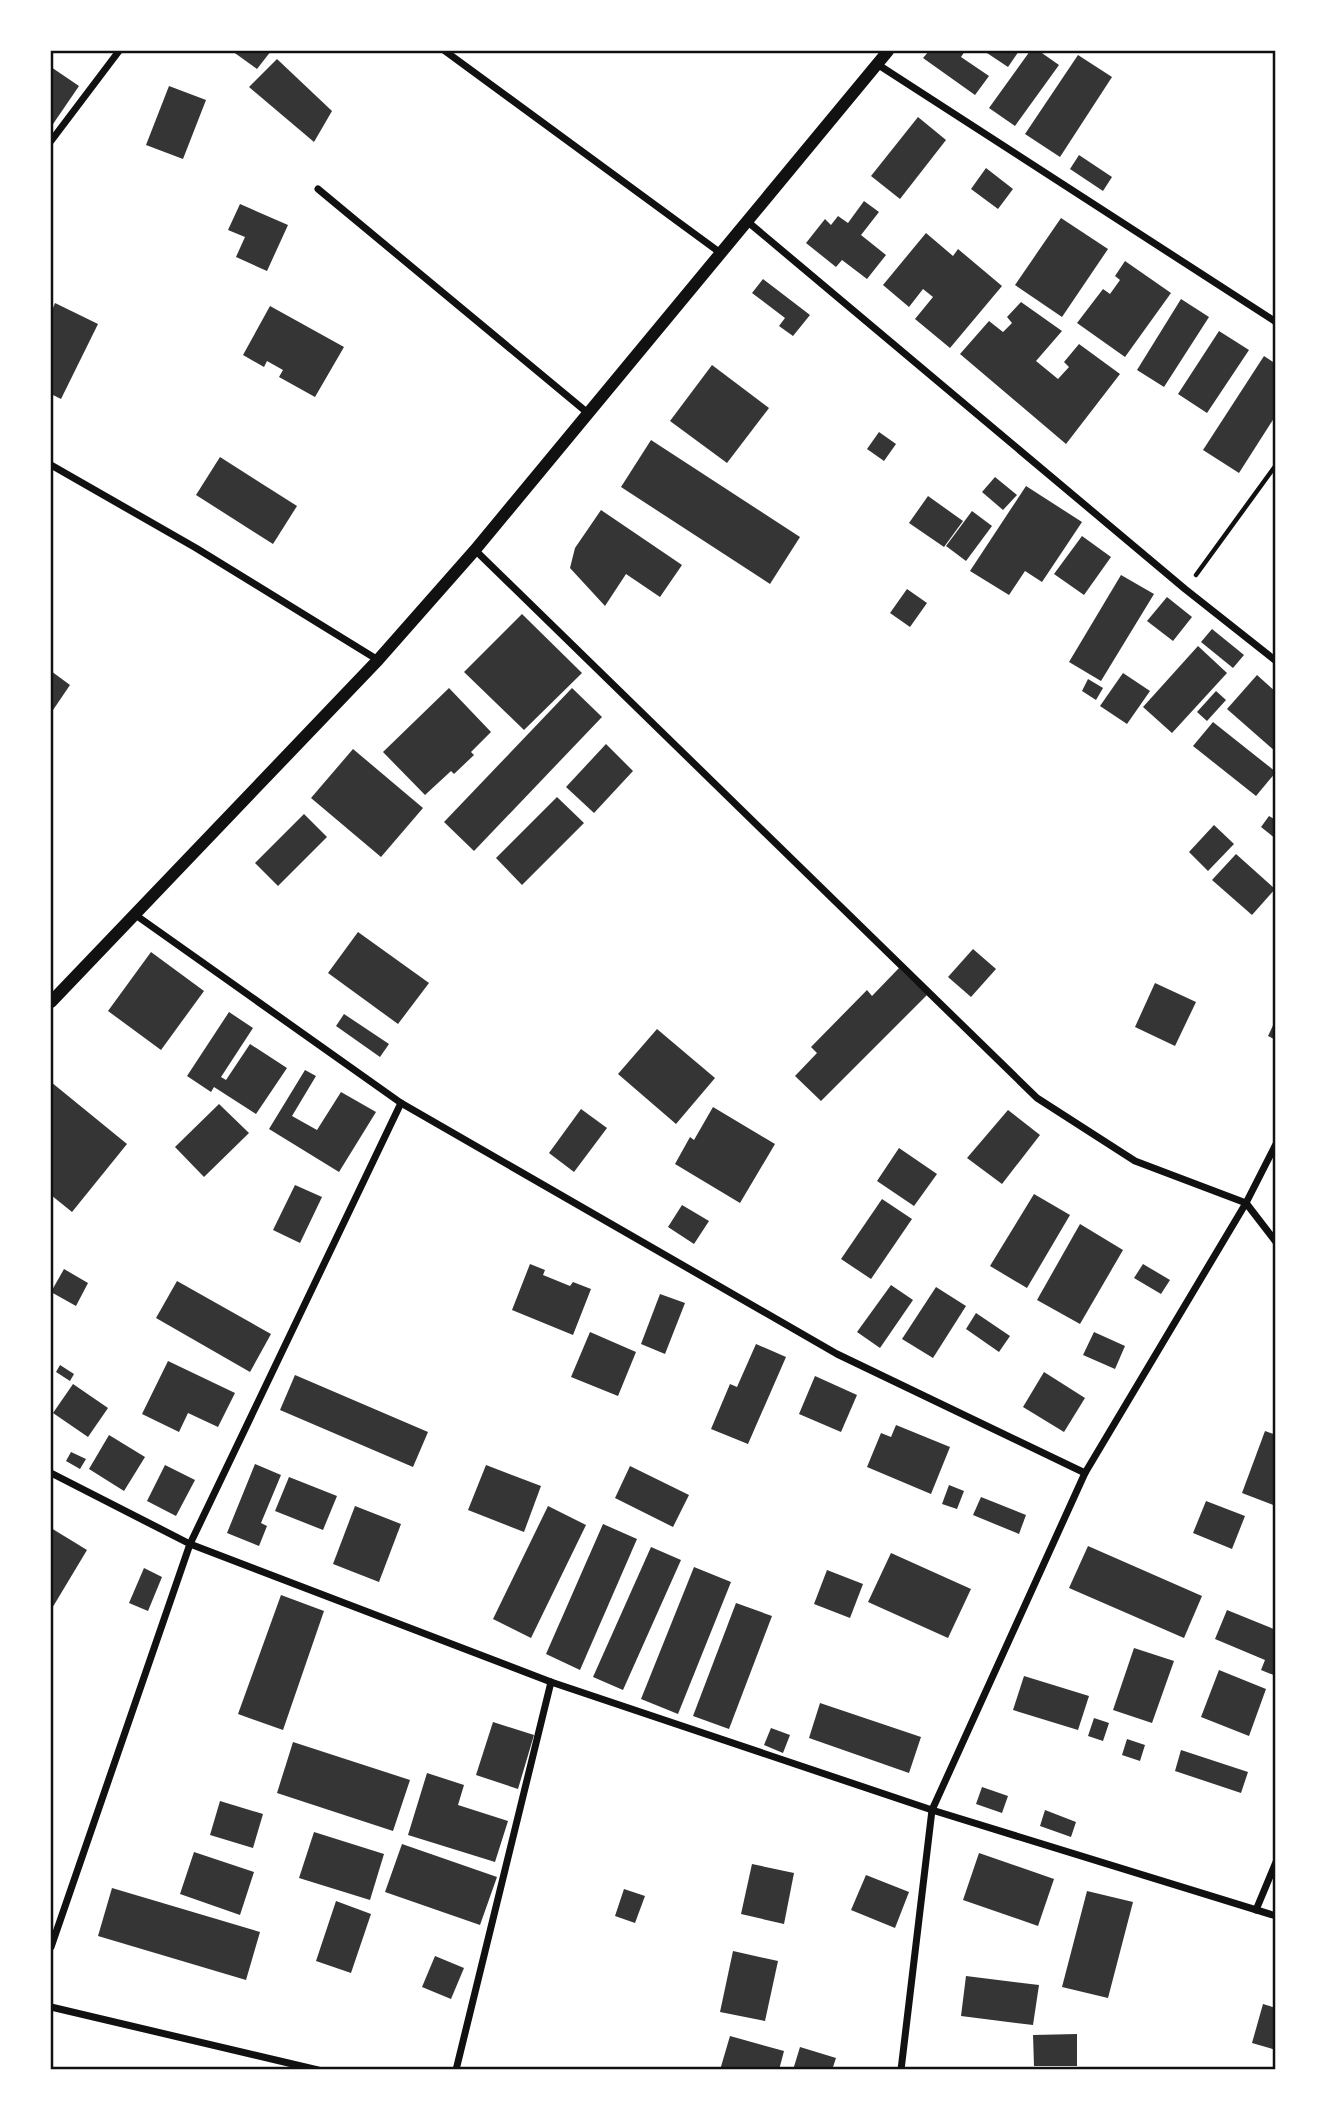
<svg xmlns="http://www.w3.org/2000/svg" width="1327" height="2121" viewBox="0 0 1327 2121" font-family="Spectral,serif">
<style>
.building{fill:#353535}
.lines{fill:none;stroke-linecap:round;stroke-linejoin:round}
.path{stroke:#111;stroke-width:4.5}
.minor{stroke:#111;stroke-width:7}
.tertiary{stroke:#111;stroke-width:12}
.neatline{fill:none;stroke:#111;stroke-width:2.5}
</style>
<rect width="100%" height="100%" fill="#fff"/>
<g class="building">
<polygon points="232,51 271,51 257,69"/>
<polygon points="929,51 965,51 961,57 989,76 975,95 923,58"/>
<polygon points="984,51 1019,51 1008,67"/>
<polygon points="1030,51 1039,51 1059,65 1015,126 989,108"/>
<polygon points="1078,55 1112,77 1060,157 1025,134"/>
<polygon points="277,59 332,111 314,142 249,87"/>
<polygon points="51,67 79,86 51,127"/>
<polygon points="169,86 206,100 183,159 146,145"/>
<polygon points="918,117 946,140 900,199 871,176"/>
<polygon points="1079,155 1112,177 1103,191 1070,169"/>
<polygon points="986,168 1013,189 998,209 971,189"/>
<polygon points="864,201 879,212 861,235 886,255 867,279 842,260 836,267 806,243 825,219 831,225 838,216 848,223"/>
<polygon points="240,204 288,225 267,271 236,257 245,237 228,230"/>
<polygon points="1061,218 1108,249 1062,317 1015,285"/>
<polygon points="926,233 953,256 958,249 1002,286 950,348 915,319 933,297 923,289 909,307 883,285"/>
<polygon points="1125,261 1171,293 1125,357 1077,323 1103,289 1110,294 1120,280 1115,276"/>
<polygon points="763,279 810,315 793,336 779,326 785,318 752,293"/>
<polygon points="1181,299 1209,317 1164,387 1137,370"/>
<polygon points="1021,302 1062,331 1036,361 1058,379 1069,367 1064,362 1079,344 1120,374 1066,444 960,354 989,321 1003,332 1012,323 1007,317"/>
<polygon points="55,303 98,324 61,399 51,394 51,313"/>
<polygon points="270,306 344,347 315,397 279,377 283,370 267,361 264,367 243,355"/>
<polygon points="1219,331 1249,350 1207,413 1178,394"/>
<polygon points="1264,356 1276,364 1276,415 1239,473 1203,450"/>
<polygon points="712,365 769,408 727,463 670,421"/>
<polygon points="879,432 896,444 884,461 867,449"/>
<polygon points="651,440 800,537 770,584 621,487"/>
<polygon points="220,457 297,506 273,544 196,495"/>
<polygon points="995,477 1017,495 1003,510 982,492"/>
<polygon points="1026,486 1082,522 1042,582 1025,571 1009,595 970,571"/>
<polygon points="928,496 963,521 944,547 909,523"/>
<polygon points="601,510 682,565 660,597 626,574 605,606 570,568 575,548"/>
<polygon points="972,511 992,526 966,561 946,546"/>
<polygon points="1082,536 1111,557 1084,595 1054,574"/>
<polygon points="1121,575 1154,594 1101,681 1069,662"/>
<polygon points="907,589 927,603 910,627 890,613"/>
<polygon points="1167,597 1192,617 1173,641 1147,621"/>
<polygon points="522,614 582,673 524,730 464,672"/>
<polygon points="1212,629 1244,655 1233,668 1201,642"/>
<polygon points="1198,646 1227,673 1172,733 1143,707"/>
<polygon points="51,671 70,685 51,713"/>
<polygon points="1123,673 1150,691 1127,724 1100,706"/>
<polygon points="1257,675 1276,692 1276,752 1227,709"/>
<polygon points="1088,679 1103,688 1096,700 1082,691"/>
<polygon points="449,688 491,732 471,752 474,755 454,774 451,771 425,795 383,752"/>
<polygon points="572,688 602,717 474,851 444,822"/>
<polygon points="1216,691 1226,700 1207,721 1197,712"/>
<polygon points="1213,722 1276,772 1256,796 1193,746"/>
<polygon points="606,744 633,771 594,813 566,787"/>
<polygon points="353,749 423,808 381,857 311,798"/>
<polygon points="557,797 584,823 522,885 496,858"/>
<polygon points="304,814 327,837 278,886 255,863"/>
<polygon points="1269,816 1274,819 1276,817 1276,839 1261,827"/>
<polygon points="1214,825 1234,844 1208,871 1189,852"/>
<polygon points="1236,854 1275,889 1252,915 1212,880"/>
<polygon points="358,932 429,983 398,1024 328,973"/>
<polygon points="973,949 996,969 971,997 948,977"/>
<polygon points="151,952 204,991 161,1050 108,1011"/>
<polygon points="899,968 927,995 821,1101 795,1076 817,1053 811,1047 867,990 872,996"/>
<polygon points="1155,983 1196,1002 1175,1046 1135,1027"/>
<polygon points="229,1012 253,1028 221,1077 226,1080 250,1044 287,1068 256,1114 214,1087 211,1092 187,1076"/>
<polygon points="344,1014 389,1044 380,1057 336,1026"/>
<polygon points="1276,1019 1276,1040 1268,1036"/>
<polygon points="657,1029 715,1078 676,1124 618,1074"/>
<polygon points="305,1070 316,1076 292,1116 317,1130 341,1092 376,1112 339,1172 269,1129"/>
<polygon points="51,1082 127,1144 72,1212 51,1195"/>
<polygon points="219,1104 249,1133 204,1177 175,1147"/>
<polygon points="713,1107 775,1144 740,1203 675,1164 690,1137 694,1140"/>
<polygon points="581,1109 607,1128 574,1172 549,1153"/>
<polygon points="1008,1110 1040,1135 1002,1184 967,1158"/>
<polygon points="899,1148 937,1174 914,1206 877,1181"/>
<polygon points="295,1185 322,1197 300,1243 273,1230"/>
<polygon points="1034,1194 1070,1215 1027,1288 990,1266"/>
<polygon points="882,1199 912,1219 871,1279 841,1259"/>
<polygon points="682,1205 709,1221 694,1244 668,1227"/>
<polygon points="1080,1224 1123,1250 1080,1324 1037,1300"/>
<polygon points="530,1264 545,1270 543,1275 570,1286 573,1282 591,1289 573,1335 512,1310"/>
<polygon points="1143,1264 1170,1280 1161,1294 1134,1278"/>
<polygon points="64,1269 88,1283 76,1306 51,1292"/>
<polygon points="177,1281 271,1334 250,1372 156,1318"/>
<polygon points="891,1285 913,1300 880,1348 857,1332"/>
<polygon points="936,1287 966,1306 933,1358 902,1339"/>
<polygon points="660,1294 685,1303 665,1354 641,1344"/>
<polygon points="976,1313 1010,1336 999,1352 966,1329"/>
<polygon points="590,1332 636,1352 618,1396 571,1377"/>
<polygon points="1094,1332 1125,1346 1115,1369 1083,1355"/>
<polygon points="756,1344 786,1357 748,1444 711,1429 730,1384 737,1387"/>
<polygon points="168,1361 235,1393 218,1427 188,1413 179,1432 142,1414"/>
<polygon points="60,1365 74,1374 70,1381 56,1372"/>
<polygon points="1044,1372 1085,1398 1064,1432 1023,1407"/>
<polygon points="295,1375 428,1432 413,1467 280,1410"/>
<polygon points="815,1376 857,1395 841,1432 799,1414"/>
<polygon points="73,1384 108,1408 88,1437 53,1413"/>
<polygon points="896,1425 950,1447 931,1494 867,1467 881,1433 891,1437"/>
<polygon points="1265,1431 1276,1435 1276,1506 1242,1493"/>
<polygon points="109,1435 145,1457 124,1491 89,1469"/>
<polygon points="71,1452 86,1459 80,1469 66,1461"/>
<polygon points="255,1464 281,1475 261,1523 267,1526 259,1546 227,1533"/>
<polygon points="165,1465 195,1480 176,1516 147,1501"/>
<polygon points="486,1465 541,1486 524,1532 468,1510"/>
<polygon points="630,1466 689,1495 673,1527 615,1498"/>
<polygon points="289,1477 337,1496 323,1530 275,1511"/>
<polygon points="949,1485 964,1491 957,1509 942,1504"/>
<polygon points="981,1497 1026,1515 1019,1534 973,1515"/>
<polygon points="1206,1501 1245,1516 1232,1549 1193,1533"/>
<polygon points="355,1506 401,1524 379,1582 333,1564"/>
<polygon points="548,1506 586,1525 531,1638 493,1619"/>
<polygon points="603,1524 637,1539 580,1670 546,1654"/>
<polygon points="51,1528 87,1550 51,1610"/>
<polygon points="1088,1546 1202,1596 1184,1638 1069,1588"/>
<polygon points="651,1547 681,1560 623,1690 593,1677"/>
<polygon points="891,1553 971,1589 948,1638 868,1602"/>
<polygon points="694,1567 731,1582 678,1714 641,1699"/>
<polygon points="144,1568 162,1577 148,1611 129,1603"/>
<polygon points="827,1570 863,1584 850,1618 814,1604"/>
<polygon points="281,1595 324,1611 283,1730 238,1714"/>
<polygon points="736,1603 772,1616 729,1729 693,1716"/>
<polygon points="1227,1610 1276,1630 1276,1676 1261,1670 1265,1660 1215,1639"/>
<polygon points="1134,1648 1174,1661 1152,1723 1113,1710"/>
<polygon points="1219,1670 1266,1689 1249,1736 1201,1717"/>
<polygon points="1024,1676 1089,1696 1078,1730 1013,1710"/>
<polygon points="820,1703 921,1737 909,1773 809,1738"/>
<polygon points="1094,1718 1109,1723 1103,1741 1088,1736"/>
<polygon points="493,1722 534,1735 518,1789 476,1775"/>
<polygon points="771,1728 790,1735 783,1753 764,1745"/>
<polygon points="1127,1739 1145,1745 1140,1761 1122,1755"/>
<polygon points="293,1742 410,1780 393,1831 277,1793"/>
<polygon points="1181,1750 1248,1772 1241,1793 1175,1771"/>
<polygon points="427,1773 464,1785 458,1805 508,1821 495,1862 408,1835"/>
<polygon points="982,1787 1008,1796 1002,1813 976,1804"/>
<polygon points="220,1801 263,1814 253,1848 210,1835"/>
<polygon points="1045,1810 1076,1822 1071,1837 1040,1826"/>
<polygon points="314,1832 384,1854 370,1900 299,1878"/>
<polygon points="402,1844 497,1877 480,1925 385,1892"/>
<polygon points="194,1852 254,1872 240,1915 180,1894"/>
<polygon points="979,1853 1054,1879 1038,1926 963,1900"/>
<polygon points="752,1864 794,1873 784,1924 741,1914"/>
<polygon points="866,1875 909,1892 895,1928 851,1910"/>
<polygon points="112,1888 260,1932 246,1980 98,1936"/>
<polygon points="624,1889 645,1896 635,1923 615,1916"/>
<polygon points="1087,1891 1133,1902 1108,1998 1062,1987"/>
<polygon points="336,1901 371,1914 351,1973 316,1961"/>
<polygon points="733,1951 778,1961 765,2021 720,2012"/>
<polygon points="435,1956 464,1968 451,1999 422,1987"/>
<polygon points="966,1976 1039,1985 1033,2025 961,2016"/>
<polygon points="1263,2004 1276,2008 1276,2050 1252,2043"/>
<polygon points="1077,2034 1077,2066 1034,2066 1033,2035"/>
<polygon points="730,2036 784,2051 779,2070 720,2070"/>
<polygon points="800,2047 836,2058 832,2070 793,2070"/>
</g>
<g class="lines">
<polyline class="path" points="1196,575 1276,465"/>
<g class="minor">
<polyline points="445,51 722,254"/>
<polyline points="877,64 1276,322"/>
<polyline points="51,141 119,51"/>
<polyline points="318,189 589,414"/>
<polyline points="748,222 1185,589 1276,661"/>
<polyline points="51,465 196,548 378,660"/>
<polyline points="475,550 1037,1098 1135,1161 1246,1203 1276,1242"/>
<polyline points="137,916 401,1103 837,1354 1085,1473"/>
<polyline points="51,1473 190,1544 551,1682 932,1810 1276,1916"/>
<polyline points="1256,1910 1276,1862"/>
<polyline points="51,1947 190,1544 401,1103"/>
<polyline points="51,2007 318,2070"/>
<polyline points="456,2070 551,1682"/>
<polyline points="901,2070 932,1810 1085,1473 1246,1203 1276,1144"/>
</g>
<polyline class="tertiary" points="51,1002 378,660 475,550 888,51"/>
</g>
<rect width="1327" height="2121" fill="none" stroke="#ffffff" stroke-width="105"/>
<rect x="52" y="52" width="1222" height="2016" class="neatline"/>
</svg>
